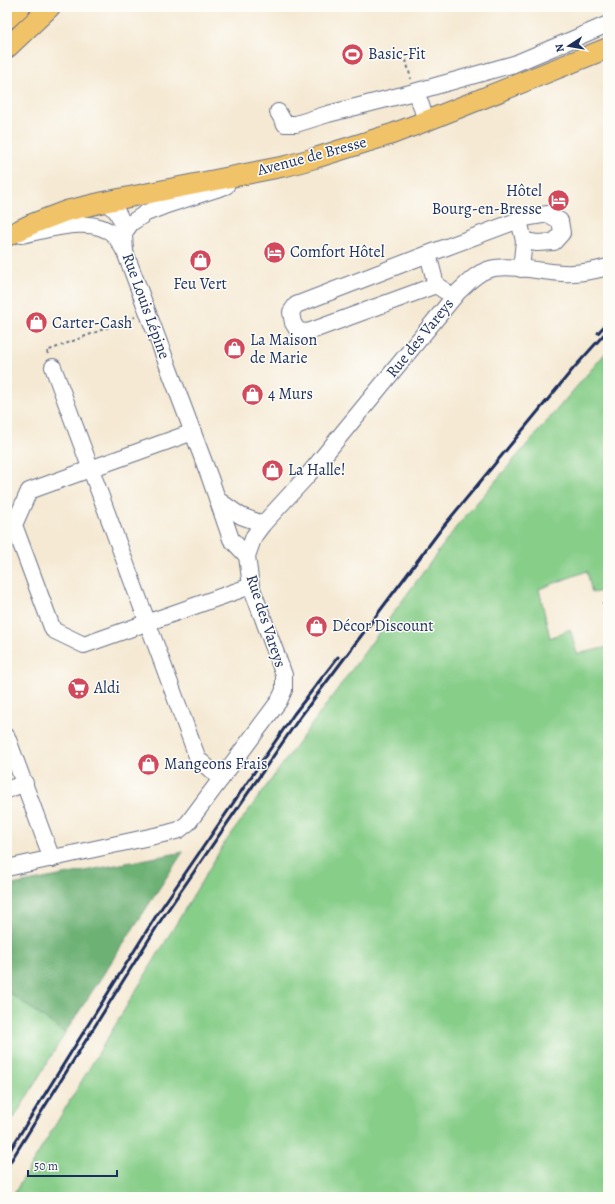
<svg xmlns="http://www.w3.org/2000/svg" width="615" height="1204" viewBox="0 0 615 1204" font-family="Alegreya,serif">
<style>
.green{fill:#87ce89;stroke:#517e74}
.forest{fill:#6db175;stroke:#44706a}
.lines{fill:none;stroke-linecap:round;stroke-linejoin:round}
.minor-casing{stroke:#677087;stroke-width:18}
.major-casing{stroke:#677087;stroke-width:22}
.path{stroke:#677087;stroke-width:2;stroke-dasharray:3 3;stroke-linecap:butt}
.minor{stroke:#fff;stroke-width:16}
.major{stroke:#f1c369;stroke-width:20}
.rail{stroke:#1b2f5e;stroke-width:3}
.labels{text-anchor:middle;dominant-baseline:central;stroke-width:3;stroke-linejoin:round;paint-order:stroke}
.poi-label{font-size:16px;fill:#1b2f5e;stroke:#fdfcf7;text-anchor:start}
.street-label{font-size:16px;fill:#1b2f5e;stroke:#fdfcf7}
</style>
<rect width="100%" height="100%" fill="#fdfcf7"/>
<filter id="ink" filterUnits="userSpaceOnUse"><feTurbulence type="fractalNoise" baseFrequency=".025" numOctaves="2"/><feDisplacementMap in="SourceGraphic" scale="8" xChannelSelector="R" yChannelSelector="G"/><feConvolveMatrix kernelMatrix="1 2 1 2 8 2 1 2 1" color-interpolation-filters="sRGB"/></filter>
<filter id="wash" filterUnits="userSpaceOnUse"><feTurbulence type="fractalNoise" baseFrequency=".012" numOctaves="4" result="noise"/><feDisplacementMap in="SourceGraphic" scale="16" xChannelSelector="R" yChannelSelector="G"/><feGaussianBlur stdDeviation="0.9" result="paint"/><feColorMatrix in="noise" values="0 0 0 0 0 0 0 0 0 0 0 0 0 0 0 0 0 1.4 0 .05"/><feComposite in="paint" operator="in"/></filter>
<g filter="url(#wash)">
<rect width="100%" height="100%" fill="#f5e9d3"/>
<g class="green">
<polygon points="608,350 608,590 592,593 587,571 539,589 550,638 570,629 577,654 608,647 608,1197 12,1197 224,844 457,526"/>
<polygon points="7,991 65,1033 7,1130"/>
</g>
<polygon class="forest" points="183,852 65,1033 7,991 7,886"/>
</g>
<g filter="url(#ink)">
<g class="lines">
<defs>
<g id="minor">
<polyline points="414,92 514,64 571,40 608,24"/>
<polyline points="278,112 285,124 296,124 328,114 414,92 420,102 426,121"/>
<path d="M104 202C108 205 114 208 117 212 125 224 124 239 125 252L210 478 231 539 247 556"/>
<polyline points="519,220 524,218 548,214 560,221 562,233 554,242 537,243 524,241"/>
<polyline points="124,233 131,223 146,213 164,206 226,186"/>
<path d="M21 235C47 230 94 214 115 236 119 241 122 247 125 252"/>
<polyline points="428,254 296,305 291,312 293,323 298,331 308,332 436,285"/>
<polyline points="445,291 436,285 428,254 519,220 524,241 521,269"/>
<polyline points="53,367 198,759 221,779"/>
<polyline points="193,432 29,491 14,525 53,630 84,645 251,586"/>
<polyline points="218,500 241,516 263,524"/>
<polyline points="7,737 52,859"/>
<polyline points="7,790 25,783"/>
<path d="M7 868 168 833 179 830 188 823 279 701 284 690V675L251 586 247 556 254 536 263 524 308 475 458 292C467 284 475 274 487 270 507 263 541 272 563 273 578 274 593 271 608 267"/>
</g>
<g id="major">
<polyline points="7,19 20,7"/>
<polyline points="7,48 50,7"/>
<polyline points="7,236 32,224 66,211 104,202 286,166 315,158 392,134 426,121 608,48"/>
</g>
</defs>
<use href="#minor" class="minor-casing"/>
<use href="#major" class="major-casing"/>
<g class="path">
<polyline points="406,60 411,79"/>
<polyline points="48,354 47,351 135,317"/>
<polyline points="602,603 608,602"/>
</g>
<use href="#minor" class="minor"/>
<use href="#major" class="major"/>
<g class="rail">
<polyline points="598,333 608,322"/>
<polyline points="7,1155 156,916 294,714 338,657"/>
<polyline points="7,1167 161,920 298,720 442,528 573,369 608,330"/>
</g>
</g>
</g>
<defs>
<symbol id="stadium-disc" viewBox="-11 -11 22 22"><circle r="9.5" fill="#d1495b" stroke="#fdfcf7"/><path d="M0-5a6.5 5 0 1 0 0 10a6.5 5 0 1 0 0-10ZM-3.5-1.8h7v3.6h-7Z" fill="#fff"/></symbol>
<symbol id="hotel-disc" viewBox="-11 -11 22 22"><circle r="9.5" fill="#d1495b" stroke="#fdfcf7"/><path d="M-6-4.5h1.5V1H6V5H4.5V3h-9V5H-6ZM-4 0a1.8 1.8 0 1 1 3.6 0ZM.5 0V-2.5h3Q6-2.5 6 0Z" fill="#fff"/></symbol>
<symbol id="shop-disc" viewBox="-11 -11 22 22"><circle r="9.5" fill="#d1495b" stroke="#fdfcf7"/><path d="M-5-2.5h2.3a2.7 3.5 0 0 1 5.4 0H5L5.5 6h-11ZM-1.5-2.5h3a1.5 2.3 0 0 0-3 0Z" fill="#fff"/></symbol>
<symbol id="supermarket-disc" viewBox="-11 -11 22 22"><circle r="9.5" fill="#d1495b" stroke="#fdfcf7"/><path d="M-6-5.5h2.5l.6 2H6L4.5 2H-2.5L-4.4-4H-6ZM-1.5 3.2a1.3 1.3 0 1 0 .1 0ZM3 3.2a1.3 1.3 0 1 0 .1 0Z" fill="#fff"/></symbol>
</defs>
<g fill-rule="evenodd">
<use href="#stadium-disc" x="340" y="42" width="25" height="25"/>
<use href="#hotel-disc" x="546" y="188" width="25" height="25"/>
<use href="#hotel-disc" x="262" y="240" width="25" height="25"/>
<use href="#shop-disc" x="188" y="248" width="25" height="25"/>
<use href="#shop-disc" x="24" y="310" width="25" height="25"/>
<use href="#shop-disc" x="222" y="336" width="25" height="25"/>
<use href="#shop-disc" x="240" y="382" width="25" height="25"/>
<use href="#shop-disc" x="260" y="458" width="25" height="25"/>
<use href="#shop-disc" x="304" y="614" width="25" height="25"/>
<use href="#supermarket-disc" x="66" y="676" width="25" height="25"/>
<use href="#shop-disc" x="136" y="752" width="25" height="25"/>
</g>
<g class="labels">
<g class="poi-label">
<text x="368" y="54">Basic-Fit</text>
<text x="542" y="191" text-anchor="end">Hôtel<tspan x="542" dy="18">Bourg-en-Bresse</tspan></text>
<text x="290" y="252">Comfort Hôtel</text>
<text x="200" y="284" text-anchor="middle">Feu Vert</text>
<text x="52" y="323">Carter-Cash</text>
<text x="250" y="340">La Maison<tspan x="250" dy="18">de Marie</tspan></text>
<text x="268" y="394">4 Murs</text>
<text x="288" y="470">La Halle!</text>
<text x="332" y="626">Décor Discount</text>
<text x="94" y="688">Aldi</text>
<text x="164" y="764">Mangeons Frais</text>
</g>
<g class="street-label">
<text transform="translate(312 156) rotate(-15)">Avenue de Bresse</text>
<text transform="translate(146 306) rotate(70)">Rue Louis Lépine</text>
<text transform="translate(420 338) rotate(-51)">Rue des Vareys</text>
<text transform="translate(266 621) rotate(72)">Rue des Vareys</text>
</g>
</g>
<rect width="615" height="1204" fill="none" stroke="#fdfcf7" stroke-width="24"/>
<g transform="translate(569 46) rotate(258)" stroke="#fdfcf7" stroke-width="3" paint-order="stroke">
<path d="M0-3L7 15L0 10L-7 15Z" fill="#1b2f5e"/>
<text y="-6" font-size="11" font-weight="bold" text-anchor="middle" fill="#1b2f5e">N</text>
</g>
<path d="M28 1170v6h89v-6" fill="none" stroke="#1b2f5e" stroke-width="2"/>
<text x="34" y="1170" font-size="12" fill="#1b2f5e" stroke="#fdfcf7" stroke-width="3" paint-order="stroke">50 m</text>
</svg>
